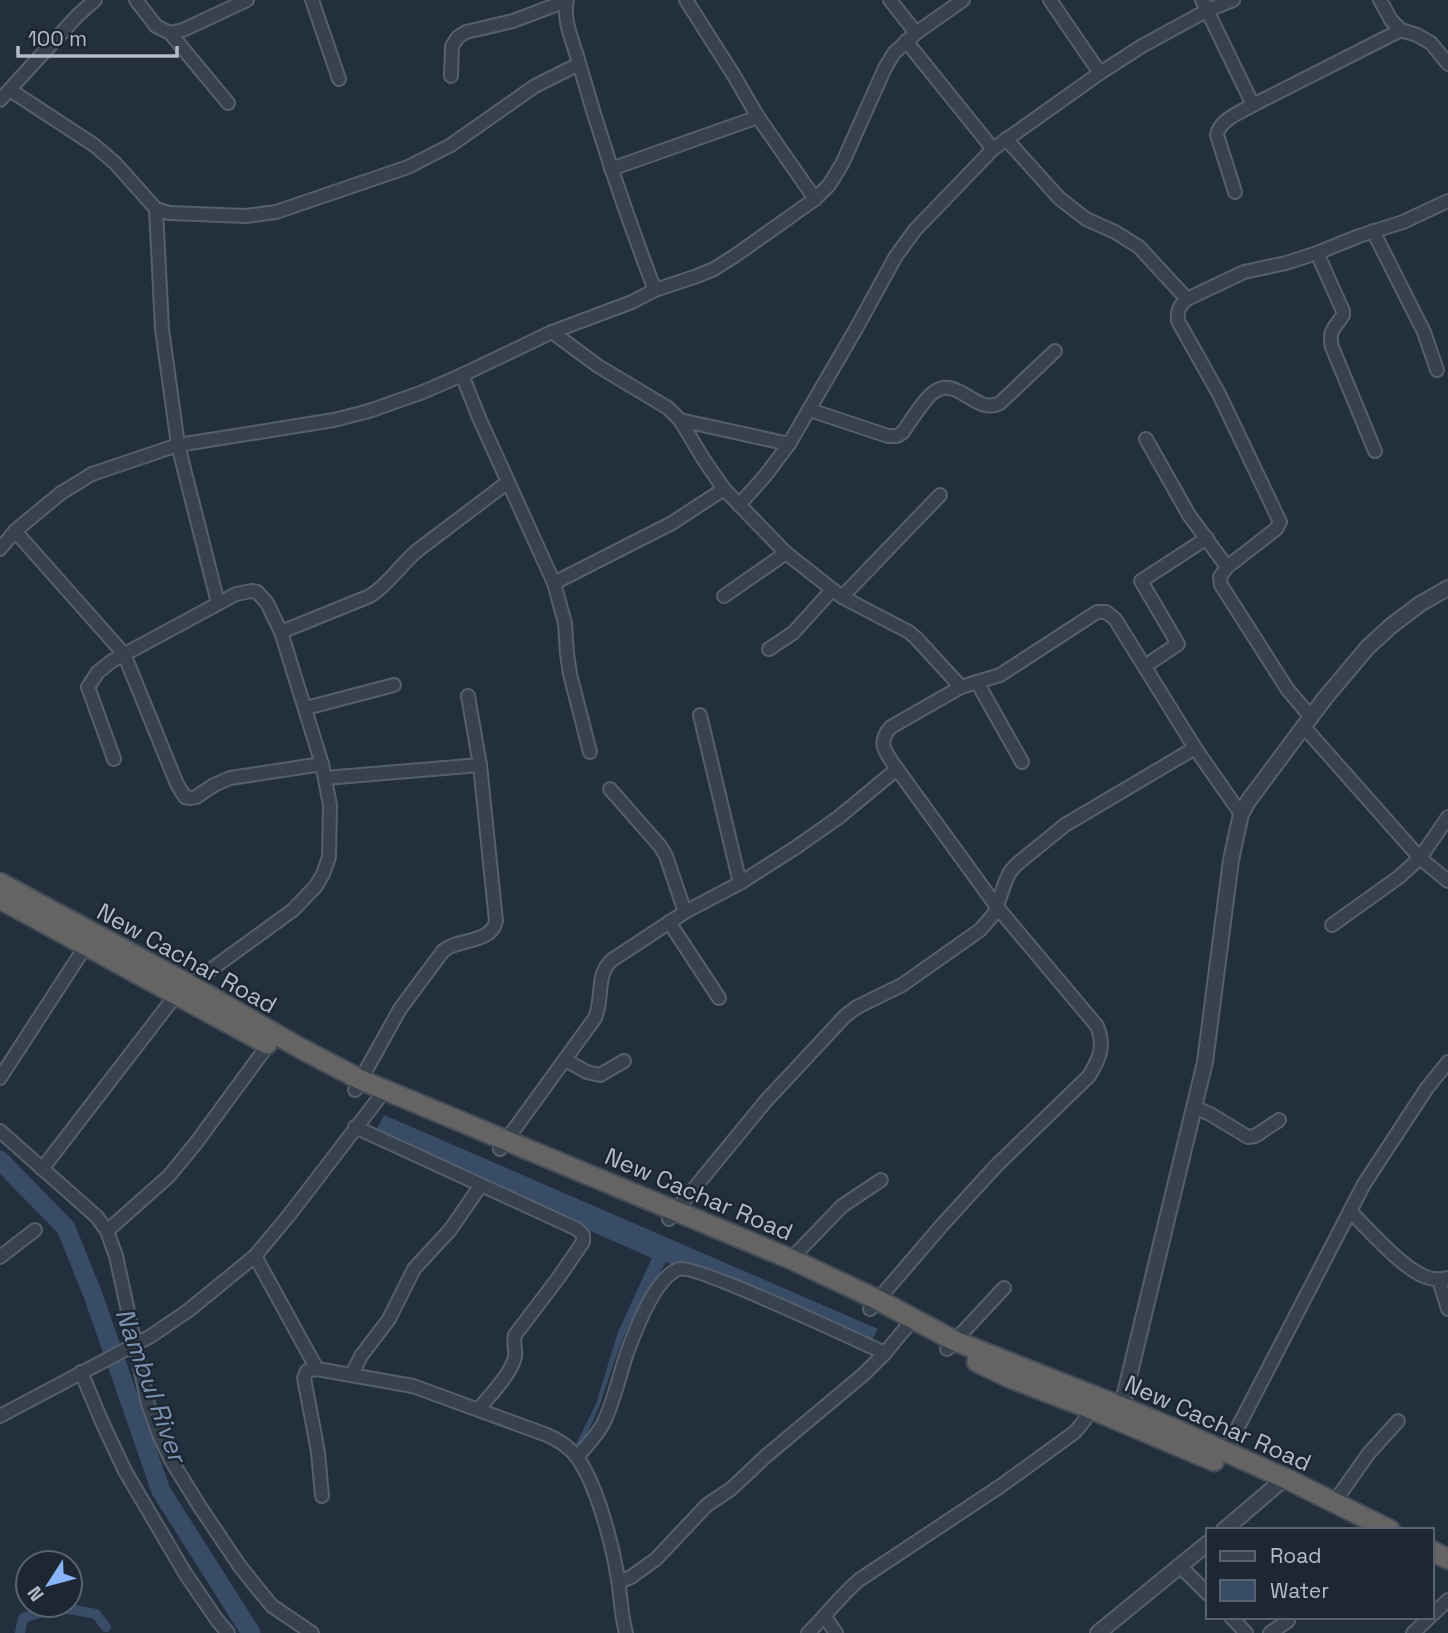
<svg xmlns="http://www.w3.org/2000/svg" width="1448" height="1633" viewBox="0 0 1448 1633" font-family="'Space Grotesk',sans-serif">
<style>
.water{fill:#394c67}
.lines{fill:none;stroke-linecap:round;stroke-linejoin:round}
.canal{stroke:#394c67;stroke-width:10}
.river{stroke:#394c67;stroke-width:19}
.minor-casing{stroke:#565f6c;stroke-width:16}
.tertiary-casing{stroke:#565f6c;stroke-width:18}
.trunk-casing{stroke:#434c59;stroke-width:23}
.minor{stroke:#38414e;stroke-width:12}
.tertiary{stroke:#38414e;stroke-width:14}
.trunk{stroke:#656462;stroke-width:19}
.labels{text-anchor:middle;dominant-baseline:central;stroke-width:5;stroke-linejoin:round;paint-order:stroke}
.street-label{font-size:24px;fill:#b4bcc9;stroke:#1d2633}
.water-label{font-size:26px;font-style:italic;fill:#7c92b1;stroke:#1d2633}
</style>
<rect width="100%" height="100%" fill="#242f3e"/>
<path class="water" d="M384 1115 878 1329 870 1344 666 1262C652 1286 633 1314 623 1339 607 1376 603 1409 580 1445L576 1444 596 1404 618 1332 652 1258 483 1184 375 1132Z"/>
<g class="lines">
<polyline class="canal" points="20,1633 23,1618 46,1611 69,1609 96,1614 106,1627"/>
<polyline class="river" points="0,1160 66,1228 93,1295 161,1491 251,1633"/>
<defs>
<g id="minor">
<polyline points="136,0 156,26 170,33 183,30 247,0"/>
<polyline points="312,0 339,79"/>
<path d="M567 0C562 21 574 43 579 63 601 140 626 215 655 290"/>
<polyline points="686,0 733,74 758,117 815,199"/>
<polyline points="890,0 916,33"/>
<polyline points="1050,0 1100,73"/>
<polyline points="1202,0 1253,105 1401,30"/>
<polyline points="1380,0 1391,20 1401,30 1417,35 1431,43 1448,64"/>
<polyline points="170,33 228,103"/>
<polyline points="906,41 993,149"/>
<polyline points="451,76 452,46 458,37 466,32 513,21 566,1"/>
<polyline points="10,90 94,145 115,163 156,209 169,213 246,216 276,212 408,167 451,145 535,86 579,64"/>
<polyline points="0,100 78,15 95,0"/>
<polyline points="1006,139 1059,198 1086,219 1115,232 1139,247 1187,299 1244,272 1286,263 1317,253 1359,236 1403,222 1448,201"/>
<polyline points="611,169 758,117"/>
<path d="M1235 192 1217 135C1219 120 1241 112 1253 105"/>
<polyline points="156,209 162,329 178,445 218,603"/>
<polyline points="1373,231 1424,332 1437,370"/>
<path d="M1317 253 1343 311V315C1335 328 1328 330 1332 347L1375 451"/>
<path d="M1187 299C1179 306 1177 310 1178 321L1219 394 1280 522 1276 529 1227 567 1220 577 1221 585 1288 690 1311 717"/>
<polyline points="552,332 598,366 668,408 680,420 704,460 724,489 786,553 842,597 909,632 916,638 961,687 1000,675 1097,612 1106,612 1115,619 1195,748 1241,814"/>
<polyline points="462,375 480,420 554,583 565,623 567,654 570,674 590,752"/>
<path d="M810 410 888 436H897L903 432C911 421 923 400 934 392 958 375 976 416 1000 403L1055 351"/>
<polyline points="680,420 789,444"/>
<polyline points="1146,439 1189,515 1227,567"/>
<polyline points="739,505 765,476 789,444 857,327 896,256 915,230 993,149 1100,73 1142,46 1208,10 1233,0"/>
<polyline points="15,531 124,654 177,784 185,797 191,798 196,797 214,785 230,778 322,764"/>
<polyline points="0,549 15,531 61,493 92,474 178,445 334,420 369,411 423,392 462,375 552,332 632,302 655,290 697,276 714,269 736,255 815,199 829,185 842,164 885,68 894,53 916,33 963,0"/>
<polyline points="554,583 672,523 724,489"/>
<polyline points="724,596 786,553"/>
<polyline points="842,597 940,495"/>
<path d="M281 632 370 596C389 584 401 564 418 550L508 482"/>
<polyline points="769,649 793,633 832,590"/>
<polyline points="1145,666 1178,644 1141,581 1207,538"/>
<polyline points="977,682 1022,762"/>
<polyline points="306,708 394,685"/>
<polyline points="700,715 740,883"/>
<polyline points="1304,727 1420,858 1448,881"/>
<path d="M897 769C886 753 876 743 891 727L961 687"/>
<polyline points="325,778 480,765 468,696"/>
<polyline points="610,789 660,846 666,856 685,912"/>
<polyline points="669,922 719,998"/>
<polyline points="1332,925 1399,877 1420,858 1448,817"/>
<polyline points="565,1060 587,1072 600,1075 624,1061"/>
<polyline points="0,1078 89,941"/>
<path d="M355 1090 400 1009 443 951C458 938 491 944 496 921L480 765"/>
<polyline points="1194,1107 1210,1114 1248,1137 1255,1136 1279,1120"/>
<path d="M355 1127 577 1229 583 1235V1242L559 1277 515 1335C513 1343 516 1350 515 1357 511 1374 490 1395 479 1409"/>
<polyline points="0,1131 97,1217 107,1231 116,1256 148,1404 160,1437 171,1460 200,1507 239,1565 254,1584 272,1606 312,1633"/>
<path d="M500 1149 595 1018C604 997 595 975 612 960L685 912 740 883 795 848 839 817 897 769 997 907 1097 1026C1105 1046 1100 1058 1089 1076L996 1166 943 1224 870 1309"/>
<polyline points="42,1169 176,995 293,910 316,886 323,874 329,857 330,805 322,764 281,632 267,603 257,592 251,591 236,594 112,661 98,672 88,687 114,759"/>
<path d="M1350 1211C1368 1229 1403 1269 1426 1277 1433 1280 1440 1280 1448 1278"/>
<polyline points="669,1219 765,1102 845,1016 857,1007 902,985 980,930 994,914 1006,880 1010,872 1017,864 1065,825 1195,748"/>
<polyline points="107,1231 169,1176 196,1143 268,1045"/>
<path d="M255 1256 317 1369 413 1386 547 1435C559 1440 569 1447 577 1457 597 1485 613 1546 618 1580 621 1598 621 1615 626 1633"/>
<polyline points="0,1257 35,1230"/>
<polyline points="791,1259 842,1206 881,1180"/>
<polyline points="1439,1280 1448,1309"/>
<polyline points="947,1349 1004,1288"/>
<polyline points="317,1369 307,1371 304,1378 318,1452 322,1496"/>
<polyline points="81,1372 102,1422 125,1471 185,1573 217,1620 228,1633"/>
<polyline points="352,1374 361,1356 389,1319 414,1269 450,1230 481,1185"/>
<polyline points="0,1416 151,1336 189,1310 255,1256 290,1214 385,1090"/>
<polyline points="1223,1456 1364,1184 1427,1088 1448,1062"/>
<path d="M577 1457C586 1447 596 1436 603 1424 614 1402 619 1376 627 1353 635 1331 655 1277 679 1269 696 1264 858 1341 885 1353"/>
<polyline points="1335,1501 1369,1453 1398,1421"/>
<polyline points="1180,1566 1208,1594"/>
<polyline points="619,1582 631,1577 656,1559 707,1505 731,1489 766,1456 864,1374 885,1353 914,1318"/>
<polyline points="1432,1615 1448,1600"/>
<polyline points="825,1617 836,1633"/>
<polyline points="1231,1617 1246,1633"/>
<path d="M808 1633C826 1616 840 1596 859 1580L1002 1485 1075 1432 1084 1421 1094 1403"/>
<polyline points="1270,1633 1288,1621"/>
<polyline points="1413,1633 1430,1617"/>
</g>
<g id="tertiary">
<polyline points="1120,1414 1205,1062 1231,860 1241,814 1249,800 1325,698 1368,647 1391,626 1420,604 1448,588"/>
<polyline points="1224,1530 1285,1478"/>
<polyline points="1098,1633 1208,1543"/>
</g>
<g id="trunk">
<polyline points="0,883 190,985 300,1048 361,1080 791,1259 878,1300 955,1341 1122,1407 1170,1427 1289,1480 1390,1530"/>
<polyline points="0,899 267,1044"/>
<polyline points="977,1362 1008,1377 1091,1409 1214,1461"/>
<polyline points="1432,1551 1448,1559"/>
</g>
</defs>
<use href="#minor" class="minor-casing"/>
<use href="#tertiary" class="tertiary-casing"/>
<use href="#trunk" class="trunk-casing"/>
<use href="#minor" class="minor"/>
<use href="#tertiary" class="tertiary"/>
<use href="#trunk" class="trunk"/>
</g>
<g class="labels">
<g class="street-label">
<text transform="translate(187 958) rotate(29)">New Cachar Road</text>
<text transform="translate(699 1194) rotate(23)">New Cachar Road</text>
<text transform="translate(1218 1423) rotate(24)">New Cachar Road</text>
</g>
<g class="water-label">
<text transform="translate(151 1385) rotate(70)">Nambul River</text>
</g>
</g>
<rect x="1206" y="1528" width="228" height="91" fill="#1d2633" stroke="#59626f" stroke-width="2"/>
<rect x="1220" y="1551" width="35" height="10" fill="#38414e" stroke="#59626f" stroke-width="2"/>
<text x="1270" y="1563" font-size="21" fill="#b4bcc9">Road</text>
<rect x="1220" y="1580" width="35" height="21" fill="#394c67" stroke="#59626f" stroke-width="2"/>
<text x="1270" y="1598" font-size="21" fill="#b4bcc9">Water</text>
<g transform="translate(49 1584) rotate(234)"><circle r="33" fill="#1d2633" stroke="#59626f" stroke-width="2"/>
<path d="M0-5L12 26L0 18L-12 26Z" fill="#8ab4f8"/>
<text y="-10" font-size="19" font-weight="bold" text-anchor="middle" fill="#b4bcc9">N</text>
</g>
<path d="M18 46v10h159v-10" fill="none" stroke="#b4bcc9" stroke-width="3.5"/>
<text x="28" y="46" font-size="21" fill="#b4bcc9" stroke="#1d2633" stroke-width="5" paint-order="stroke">100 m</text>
</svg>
